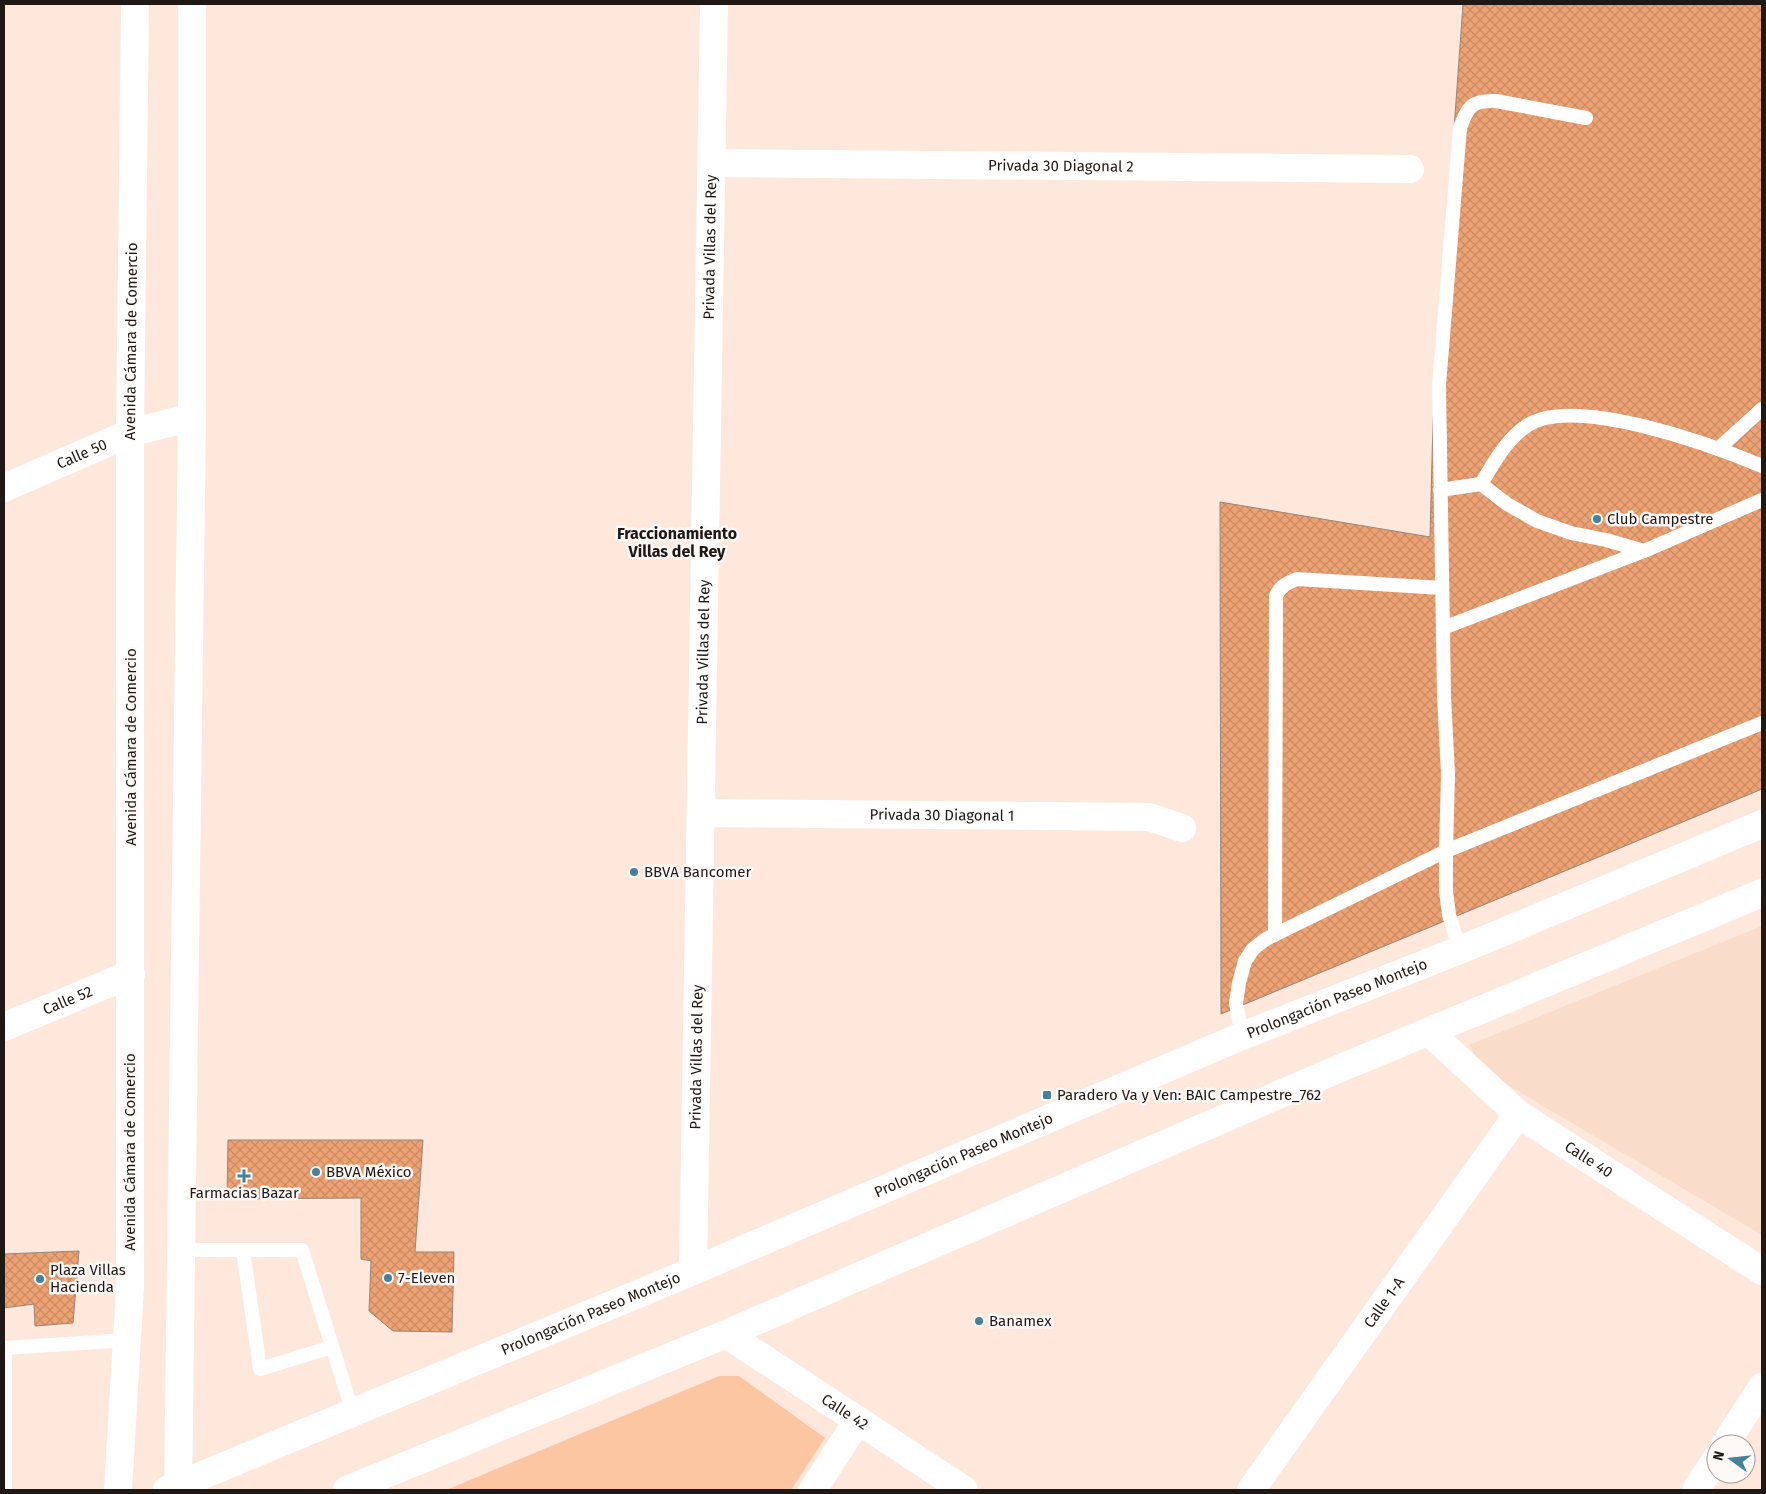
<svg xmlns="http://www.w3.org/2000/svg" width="1766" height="1494" viewBox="0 0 1766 1494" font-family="'Fira Sans',sans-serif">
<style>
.built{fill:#f9dcca}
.grass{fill:#fdc6a3}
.building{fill:url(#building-cross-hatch);stroke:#998579}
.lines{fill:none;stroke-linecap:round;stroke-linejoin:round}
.service{stroke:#fff;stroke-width:14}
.minor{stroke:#fff;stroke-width:28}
.secondary{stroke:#fff;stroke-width:28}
.poi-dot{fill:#438297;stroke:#fef9f7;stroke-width:2}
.labels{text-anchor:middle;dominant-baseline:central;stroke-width:5;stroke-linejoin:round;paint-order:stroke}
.street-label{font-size:15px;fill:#201814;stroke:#fef9f7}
.poi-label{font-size:15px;fill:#201814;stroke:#fef9f7;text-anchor:start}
.neighbourhood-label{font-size:16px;font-weight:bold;fill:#201814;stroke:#fef9f7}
</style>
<defs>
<pattern id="building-cross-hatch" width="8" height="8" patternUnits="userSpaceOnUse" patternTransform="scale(1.25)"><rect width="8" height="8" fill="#eca272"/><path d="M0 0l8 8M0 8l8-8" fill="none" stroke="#ca8b62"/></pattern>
</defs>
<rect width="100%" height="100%" fill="#fee8db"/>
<polygon class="built" points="1762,926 1762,1235 1482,1070 1469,1045"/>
<polygon class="grass" points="719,1376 739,1376 825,1438 791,1490 446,1490"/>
<g class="building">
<polygon points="1463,4 1762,4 1762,789 1221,1014 1220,502 1430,537 1433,421"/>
<polygon points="228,1140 423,1140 415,1252 454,1252 452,1332 393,1331 369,1311 371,1261 361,1259 361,1198 227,1199"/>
<polygon points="79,1251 73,1323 35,1326 34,1304 4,1308 4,1254"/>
</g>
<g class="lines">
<g class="service">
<path d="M1586 118 1496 101C1472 100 1468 106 1460 128L1439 385 1444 696 1448 774 1446 851 1762 723"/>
<polyline points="1718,449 1762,409"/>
<polyline points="1481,484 1507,504 1537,521 1571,533 1606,540 1644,551 1762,500"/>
<path d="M1440 490 1481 484C1494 463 1506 439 1528 425 1576 395 1712 445 1762 466"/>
<polyline points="1443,628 1644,551"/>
<path d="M1275 935 1276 596C1280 586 1287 583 1297 579L1442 588"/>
<polyline points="1242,1036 1236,1003 1239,983 1245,961 1253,949 1266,939 1446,851 1446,891 1449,915 1460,950"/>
<polyline points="180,1250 302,1250 353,1413"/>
<polyline points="243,1250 260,1369 332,1347"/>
<polyline points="5,1490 5,1348 127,1340"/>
</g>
<g class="minor">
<path id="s1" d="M712 163 1410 169"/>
<path id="s2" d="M4 488 130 433 192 417"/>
<path id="s3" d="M702 813 1149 817 1182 828"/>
<path id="s4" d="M4 1027 131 974"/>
<path id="s5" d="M1429 1032 1518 1114 1762 1271"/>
<path id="s6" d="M693 1271 714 4"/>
<path id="s7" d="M726 1334 964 1490"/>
<polyline points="1725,1444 1762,1387"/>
<polyline points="813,1490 858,1420"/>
<path id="s8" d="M1251 1490 1518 1114"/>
<polyline points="1696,1490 1716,1459"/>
</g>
<g class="secondary">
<path id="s9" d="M118 1490 130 1287V433L135 4"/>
<path id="s10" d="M167 1490 693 1271 1242 1036 1460 950 1762 824"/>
<polyline points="178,1490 192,417 192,4"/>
<polyline points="347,1490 726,1334 1336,1070 1762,893"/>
</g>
</g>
<g class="poi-dot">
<circle cx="1597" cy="519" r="5"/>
<circle cx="634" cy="872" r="5"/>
<rect x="1042" y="1090" width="10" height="10" rx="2.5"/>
<circle cx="316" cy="1172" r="5"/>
<path d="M241.5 1168.5h5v5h5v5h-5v5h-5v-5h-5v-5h5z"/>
<circle cx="388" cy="1278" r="5"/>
<circle cx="40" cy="1279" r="5"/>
<circle cx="979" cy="1321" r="5"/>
</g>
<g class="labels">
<g class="street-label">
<text stroke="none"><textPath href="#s1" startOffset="349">Privada 30 Diagonal 2</textPath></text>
<text stroke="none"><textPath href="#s6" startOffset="1024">Privada Villas del Rey</textPath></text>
<text stroke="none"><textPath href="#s9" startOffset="1149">Avenida Cámara de Comercio</textPath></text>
<text stroke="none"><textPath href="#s2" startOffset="85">Calle 50</textPath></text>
<text stroke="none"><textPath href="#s6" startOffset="619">Privada Villas del Rey</textPath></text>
<text transform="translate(131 747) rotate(-90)">Avenida Cámara de Comercio</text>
<text stroke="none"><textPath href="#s3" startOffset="240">Privada 30 Diagonal 1</textPath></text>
<text stroke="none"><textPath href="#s10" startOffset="1269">Prolongación Paseo Montejo</textPath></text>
<text stroke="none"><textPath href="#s4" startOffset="69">Calle 52</textPath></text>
<text stroke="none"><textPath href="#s6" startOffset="214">Privada Villas del Rey</textPath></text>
<text transform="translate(130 1152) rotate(-90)">Avenida Cámara de Comercio</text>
<text stroke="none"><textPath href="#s10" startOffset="864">Prolongación Paseo Montejo</textPath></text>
<text stroke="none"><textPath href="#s5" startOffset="205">Calle 40</textPath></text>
<text stroke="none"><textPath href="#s8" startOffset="230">Calle 1-A</textPath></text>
<text stroke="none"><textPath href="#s10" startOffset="459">Prolongación Paseo Montejo</textPath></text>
<text stroke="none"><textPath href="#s7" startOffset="142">Calle 42</textPath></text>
</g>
<g class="poi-label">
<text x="1607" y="519">Club Campestre</text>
<text x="644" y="872">BBVA Bancomer</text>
<text x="1057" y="1095">Paradero Va y Ven: BAIC Campestre_762</text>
<text x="326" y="1172">BBVA México</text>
<text x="244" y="1193" text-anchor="middle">Farmacias Bazar</text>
<text x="50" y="1270">Plaza Villas<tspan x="50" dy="17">Hacienda</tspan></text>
<text x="398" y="1278">7-Eleven</text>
<text x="989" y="1321">Banamex</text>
</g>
<g class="neighbourhood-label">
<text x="677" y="533">Fraccionamiento<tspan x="677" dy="18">Villas del Rey</tspan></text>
</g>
</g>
<rect width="1766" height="1494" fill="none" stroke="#201814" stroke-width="10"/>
<g transform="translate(1731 1459) rotate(285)"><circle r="24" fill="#fef9f7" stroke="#a59f9c"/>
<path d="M0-4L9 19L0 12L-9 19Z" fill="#438297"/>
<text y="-8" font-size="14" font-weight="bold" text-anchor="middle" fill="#201814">N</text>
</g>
</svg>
